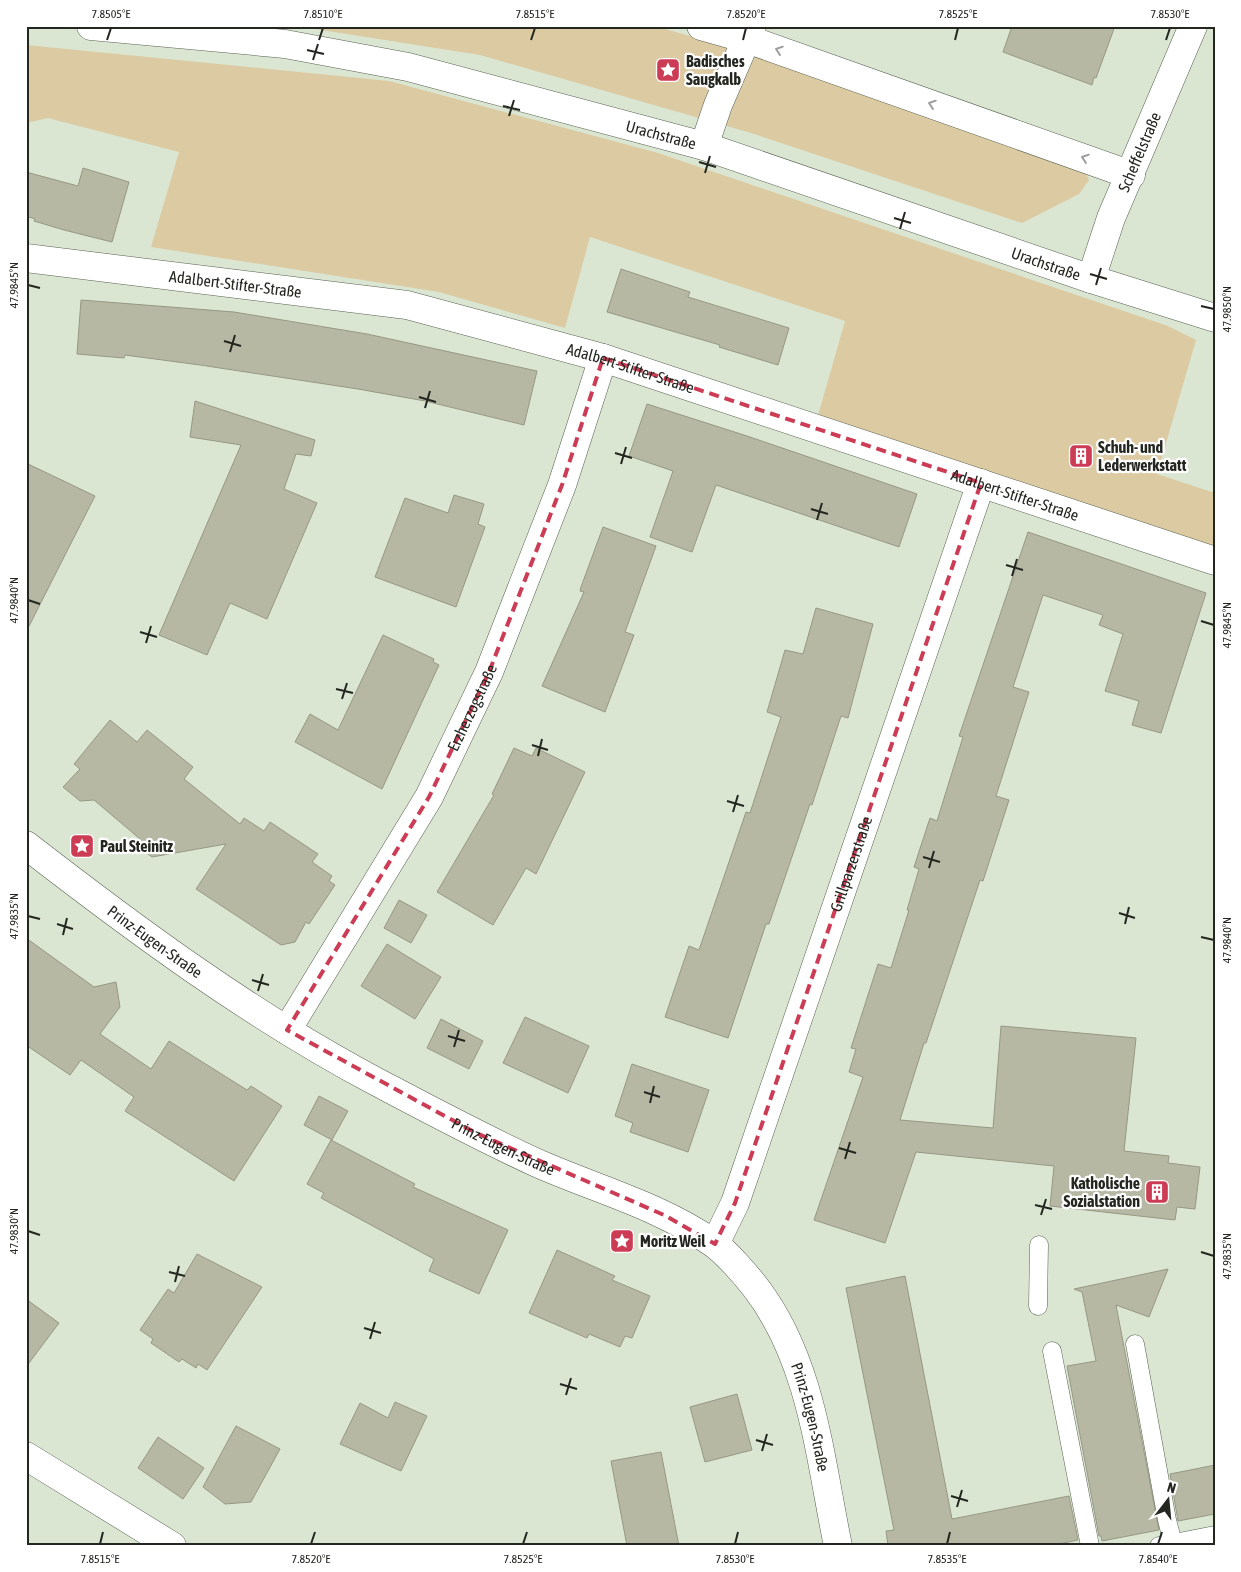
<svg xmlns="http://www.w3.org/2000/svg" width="1241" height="1572" viewBox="0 0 1241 1572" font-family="'Asap Condensed',sans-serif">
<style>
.green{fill:#dccaa2}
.building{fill:#b7b8a3;stroke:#979884}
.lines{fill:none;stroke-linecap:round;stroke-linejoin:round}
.service-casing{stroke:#586252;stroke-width:19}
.minor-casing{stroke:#586252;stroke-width:29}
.service{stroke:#fff;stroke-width:18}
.minor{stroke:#fff;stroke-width:28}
.oneway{stroke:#9c9e9b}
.marked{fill:none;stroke:#cc3c55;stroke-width:4;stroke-dasharray:10 6;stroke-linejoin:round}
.ticks{fill:none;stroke:#232720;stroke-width:2}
.labels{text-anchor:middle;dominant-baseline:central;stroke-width:4.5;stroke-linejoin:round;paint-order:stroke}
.poi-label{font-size:16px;font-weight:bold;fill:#232720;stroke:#fff;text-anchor:start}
.street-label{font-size:16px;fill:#232720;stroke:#fff}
.neatline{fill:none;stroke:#232720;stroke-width:2}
.ticks-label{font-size:12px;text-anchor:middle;fill:#232720}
</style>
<rect width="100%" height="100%" fill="#dae6d2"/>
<g class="green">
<polygon points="296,26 655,26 724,46 1085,170 1089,180 1079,194 1022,223 751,133 480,55"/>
<polygon points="26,45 389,81 658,153 1168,326 1196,340 1157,474 1215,493 1215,549 817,419 845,321 590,237 565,328 439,292 151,247 179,152 48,118 26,123"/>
</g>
<g class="building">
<polygon points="1012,26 1115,26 1096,78 1094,77 1092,85 1003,52"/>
<polygon points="83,168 129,182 112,242 64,230 34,221 35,219 26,216 26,172 78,186"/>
<polygon points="621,269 690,292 688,297 789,328 778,365 719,347 720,345 607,312"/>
<polygon points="81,300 234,312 367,334 537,371 524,425 425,401 358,389 200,365 125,355 124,358 77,354"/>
<polygon points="195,401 315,440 311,456 296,454 284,489 317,503 267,619 230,603 207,655 159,635 241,445 190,437"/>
<polygon points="647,404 747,436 917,494 899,547 716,485 692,552 650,537 673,471 629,456"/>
<polygon points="26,463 95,496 26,632"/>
<polygon points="454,495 484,504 478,524 485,527 456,607 375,577 405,498 448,513"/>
<polygon points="603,527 656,546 625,632 634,635 605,712 542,686 584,592 580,591 581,587"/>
<polygon points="1028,532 1206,593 1161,733 1132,725 1139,701 1105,691 1123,634 1099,625 1103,615 1043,595 1013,687 1029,692 996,796 1009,800 983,881 980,880 926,1043 924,1043 900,1120 993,1128 1001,1026 1136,1038 1124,1151 1169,1156 1168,1163 1200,1167 1195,1209 1177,1207 1175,1220 1050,1206 1054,1166 916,1152 885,1243 814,1220 863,1077 849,1072 856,1049 851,1048 878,964 891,968 909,910 907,910 919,869 914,867 930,818 937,821 963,737 959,736"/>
<polygon points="816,608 873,624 848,718 841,716 812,805 810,804 769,924 766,924 728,1038 665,1017 689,946 699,950 746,812 750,813 781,717 767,712 785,650 803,654"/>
<polygon points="383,635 434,659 433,662 439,665 382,789 295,742 310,714 338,730"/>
<polygon points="110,720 137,742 147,730 193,767 184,779 240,824 244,818 264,831 270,822 318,854 312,862 332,876 329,881 335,885 309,924 306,922 295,942 281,945 196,889 226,844 152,857 140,848 140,839 94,800 80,801 63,787 80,769 74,764"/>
<polygon points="514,748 532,756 536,748 585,772 536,874 526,868 493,925 437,892 494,795 492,794"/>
<polygon points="399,900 427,915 411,943 384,928"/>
<polygon points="26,938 94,987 116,982 120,1007 100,1034 151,1069 169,1041 247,1090 251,1086 282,1106 234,1181 125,1111 134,1097 81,1060 70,1075 26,1045"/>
<polygon points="387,944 441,977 415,1019 361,986"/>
<polygon points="525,1017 589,1046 568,1093 503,1063"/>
<polygon points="441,1019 483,1041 469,1069 427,1048"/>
<polygon points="632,1064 709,1090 688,1152 630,1132 633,1123 615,1116"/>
<polygon points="319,1096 348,1111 332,1140 304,1125"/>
<polygon points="331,1140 415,1184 413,1187 508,1230 479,1294 429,1271 434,1259 321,1198 324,1193 307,1184"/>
<polygon points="557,1250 615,1276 612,1280 650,1296 632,1338 625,1336 620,1347 589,1334 587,1338 529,1313"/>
<polygon points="197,1254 262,1287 207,1370 198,1364 196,1368 182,1359 179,1362 151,1343 153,1339 140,1330 168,1289 174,1293"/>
<polygon points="1168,1269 1149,1317 1116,1305 1159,1530 1102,1541 1101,1536 1099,1536 1067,1366 1096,1361 1082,1292 1074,1289"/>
<polygon points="905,1276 952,1519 1069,1496 1078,1540 1050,1546 888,1546 886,1531 894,1530 846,1288"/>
<polygon points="26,1299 59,1323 26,1367"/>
<polygon points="737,1394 752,1450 705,1462 690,1407"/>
<polygon points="395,1402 427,1416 401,1471 340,1444 360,1403 388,1418"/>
<polygon points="236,1426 280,1449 251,1502 225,1504 203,1487"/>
<polygon points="158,1437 204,1468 183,1499 138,1468"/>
<polygon points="661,1452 679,1546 627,1546 611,1461"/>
<polygon points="1215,1465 1215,1514 1178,1521 1170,1474"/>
</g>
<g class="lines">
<defs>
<g id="service">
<polyline points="1038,1306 1039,1245"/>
<polyline points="1135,1344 1167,1520 1173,1543"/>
<polyline points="1052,1351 1090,1546"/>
<polyline points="1159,1546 1215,1535"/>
</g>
<g id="minor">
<path id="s1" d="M91 26 285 44 408 67 704 146 1091 279 1215 318"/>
<polyline points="701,26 747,39 1131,175"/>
<polyline points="704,146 718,105 752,26"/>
<path id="s2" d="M26 258 407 305 603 358 1215 561"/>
<path id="s3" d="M1091 279 1111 218 1193 26"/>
<path id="s4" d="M26 845C137 931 251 1015 375 1081 428 1109 482 1138 537 1163 596 1189 660 1206 713 1243 726 1252 746 1275 756 1288 812 1361 820 1459 838 1546"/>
<path id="s5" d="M287 1030 429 797 489 672 562 485 603 358"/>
<path id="s6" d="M715 1244 735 1203 981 483"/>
<polyline points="26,1456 172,1546"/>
</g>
</defs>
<use href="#service" class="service-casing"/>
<use href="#minor" class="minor-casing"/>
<use href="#service" class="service"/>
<use href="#minor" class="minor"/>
</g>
<defs><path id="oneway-chevron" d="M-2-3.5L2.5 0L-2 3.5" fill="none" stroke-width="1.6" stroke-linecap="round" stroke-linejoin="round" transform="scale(1.25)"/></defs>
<g class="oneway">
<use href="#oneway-chevron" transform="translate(779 50) rotate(-161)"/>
<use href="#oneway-chevron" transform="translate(932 104) rotate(-161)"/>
<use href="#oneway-chevron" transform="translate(1085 158) rotate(-161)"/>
</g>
<path class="marked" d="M603 358 981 483 735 1203 715 1244 664 1215 476 1133 287 1030 429 797 489 672 562 485Z"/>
<path class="ticks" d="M107 40 111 28M319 40 323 28M531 40 535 28M743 40 746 28M955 40 958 28M1166 40 1170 28M307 50 324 54M313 60 318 44M503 106 520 110M509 116 514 100M699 162 716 167M705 173 710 156M894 218 911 223M900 229 905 212M1090 274 1107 279M28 285 40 288M1096 285 1101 268M1201 306 1214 309M224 341 241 346M230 352 235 335M419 397 436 402M425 408 430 391M615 453 632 458M621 464 626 447M811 509 828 514M817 520 822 503M1006 565 1023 570M1012 576 1017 559M28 600 40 604M1201 621 1214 625M140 632 157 637M146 643 151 626M336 689 353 693M342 699 347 683M532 745 548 750M538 756 542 739M727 801 744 806M733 812 738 795M923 857 940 862M929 868 934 851M1119 913 1135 918M28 916 40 919M57 924 73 929M1125 924 1129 907M63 935 67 918M1201 937 1214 940M252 980 269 985M258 991 263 974M448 1036 465 1041M454 1047 459 1030M644 1092 660 1097M650 1103 654 1086M839 1148 856 1153M845 1159 850 1142M1035 1205 1052 1209M1041 1215 1046 1199M28 1231 40 1235M1201 1252 1214 1256M169 1272 185 1276M175 1282 179 1266M364 1328 381 1333M370 1339 375 1322M560 1384 577 1389M566 1395 571 1378M756 1440 773 1445M762 1451 767 1434M951 1496 968 1501M957 1507 962 1490M100 1544 103 1532M311 1544 315 1532M523 1544 527 1532M735 1544 738 1532M947 1544 950 1532M1158 1544 1162 1532"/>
<defs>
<symbol id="sight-square" viewBox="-11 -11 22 22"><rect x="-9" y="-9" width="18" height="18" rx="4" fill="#cc3c55" stroke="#fff"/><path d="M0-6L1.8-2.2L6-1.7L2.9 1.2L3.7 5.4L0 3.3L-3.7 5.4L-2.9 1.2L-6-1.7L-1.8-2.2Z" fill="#fff"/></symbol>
<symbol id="building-square" viewBox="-11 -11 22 22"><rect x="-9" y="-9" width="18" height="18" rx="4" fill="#cc3c55" stroke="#fff"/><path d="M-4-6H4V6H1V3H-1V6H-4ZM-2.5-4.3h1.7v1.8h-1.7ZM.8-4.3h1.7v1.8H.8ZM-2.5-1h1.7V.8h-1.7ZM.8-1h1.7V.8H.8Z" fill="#fff"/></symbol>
</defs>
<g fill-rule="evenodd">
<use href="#sight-square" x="654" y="56" width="28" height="28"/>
<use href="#building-square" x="1067" y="442" width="28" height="28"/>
<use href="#sight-square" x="68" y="832" width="28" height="28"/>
<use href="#building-square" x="1143" y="1178" width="28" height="28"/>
<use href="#sight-square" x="608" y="1227" width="28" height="28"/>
</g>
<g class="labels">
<g class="poi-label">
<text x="686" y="61">Badisches<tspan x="686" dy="18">Saugkalb</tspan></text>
<text x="1098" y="447">Schuh- und<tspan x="1098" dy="18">Lederwerkstatt</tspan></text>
<text x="100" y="846">Paul Steinitz</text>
<text x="1140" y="1183" text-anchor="end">Katholische<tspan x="1140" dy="18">Sozialstation</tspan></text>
<text x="640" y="1241">Moritz Weil</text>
</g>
<g class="street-label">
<text stroke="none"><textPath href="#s1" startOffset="582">Urachstraße</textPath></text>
<text stroke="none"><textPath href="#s3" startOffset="136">Scheffelstraße</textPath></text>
<text stroke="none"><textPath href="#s1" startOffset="988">Urachstraße</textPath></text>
<text stroke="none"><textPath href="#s2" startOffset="211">Adalbert-Stifter-Straße</textPath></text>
<text stroke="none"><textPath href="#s2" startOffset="616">Adalbert-Stifter-Straße</textPath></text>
<text stroke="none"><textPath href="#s2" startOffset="1021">Adalbert-Stifter-Straße</textPath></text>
<text stroke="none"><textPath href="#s5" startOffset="372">Erzherzogstraße</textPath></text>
<text stroke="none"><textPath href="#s6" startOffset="404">Grillparzerstraße</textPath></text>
<text stroke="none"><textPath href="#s4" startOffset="161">Prinz-Eugen-Straße</textPath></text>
<text stroke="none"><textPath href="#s4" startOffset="566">Prinz-Eugen-Straße</textPath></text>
<text stroke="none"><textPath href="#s4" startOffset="1001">Prinz-Eugen-Straße</textPath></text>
</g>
</g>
<rect width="1241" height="1572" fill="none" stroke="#ffffff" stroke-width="55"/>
<g transform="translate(1168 1500) rotate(16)" stroke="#ffffff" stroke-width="4" paint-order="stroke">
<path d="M0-4L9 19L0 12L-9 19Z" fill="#232720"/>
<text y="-8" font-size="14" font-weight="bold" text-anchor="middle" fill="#232720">N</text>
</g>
<rect x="28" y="28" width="1186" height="1516" class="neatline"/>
<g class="ticks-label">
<text x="111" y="18">7.8505°E</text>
<text x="323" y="18">7.8510°E</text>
<text x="535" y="18">7.8515°E</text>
<text x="746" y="18">7.8520°E</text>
<text x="958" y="18">7.8525°E</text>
<text x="1170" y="18">7.8530°E</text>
<text transform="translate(14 285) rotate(-90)" y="4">47.9845°N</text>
<text transform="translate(1227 309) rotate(-90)" y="4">47.9850°N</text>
<text transform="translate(14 600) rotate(-90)" y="4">47.9840°N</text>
<text transform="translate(1227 625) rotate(-90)" y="4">47.9845°N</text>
<text transform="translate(14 916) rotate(-90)" y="4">47.9835°N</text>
<text transform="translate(1227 940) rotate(-90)" y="4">47.9840°N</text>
<text transform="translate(14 1231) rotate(-90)" y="4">47.9830°N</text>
<text transform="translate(1227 1256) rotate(-90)" y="4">47.9835°N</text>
<text x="100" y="1563">7.8515°E</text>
<text x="311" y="1563">7.8520°E</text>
<text x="523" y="1563">7.8525°E</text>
<text x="735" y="1563">7.8530°E</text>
<text x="947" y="1563">7.8535°E</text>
<text x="1158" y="1563">7.8540°E</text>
</g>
</svg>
